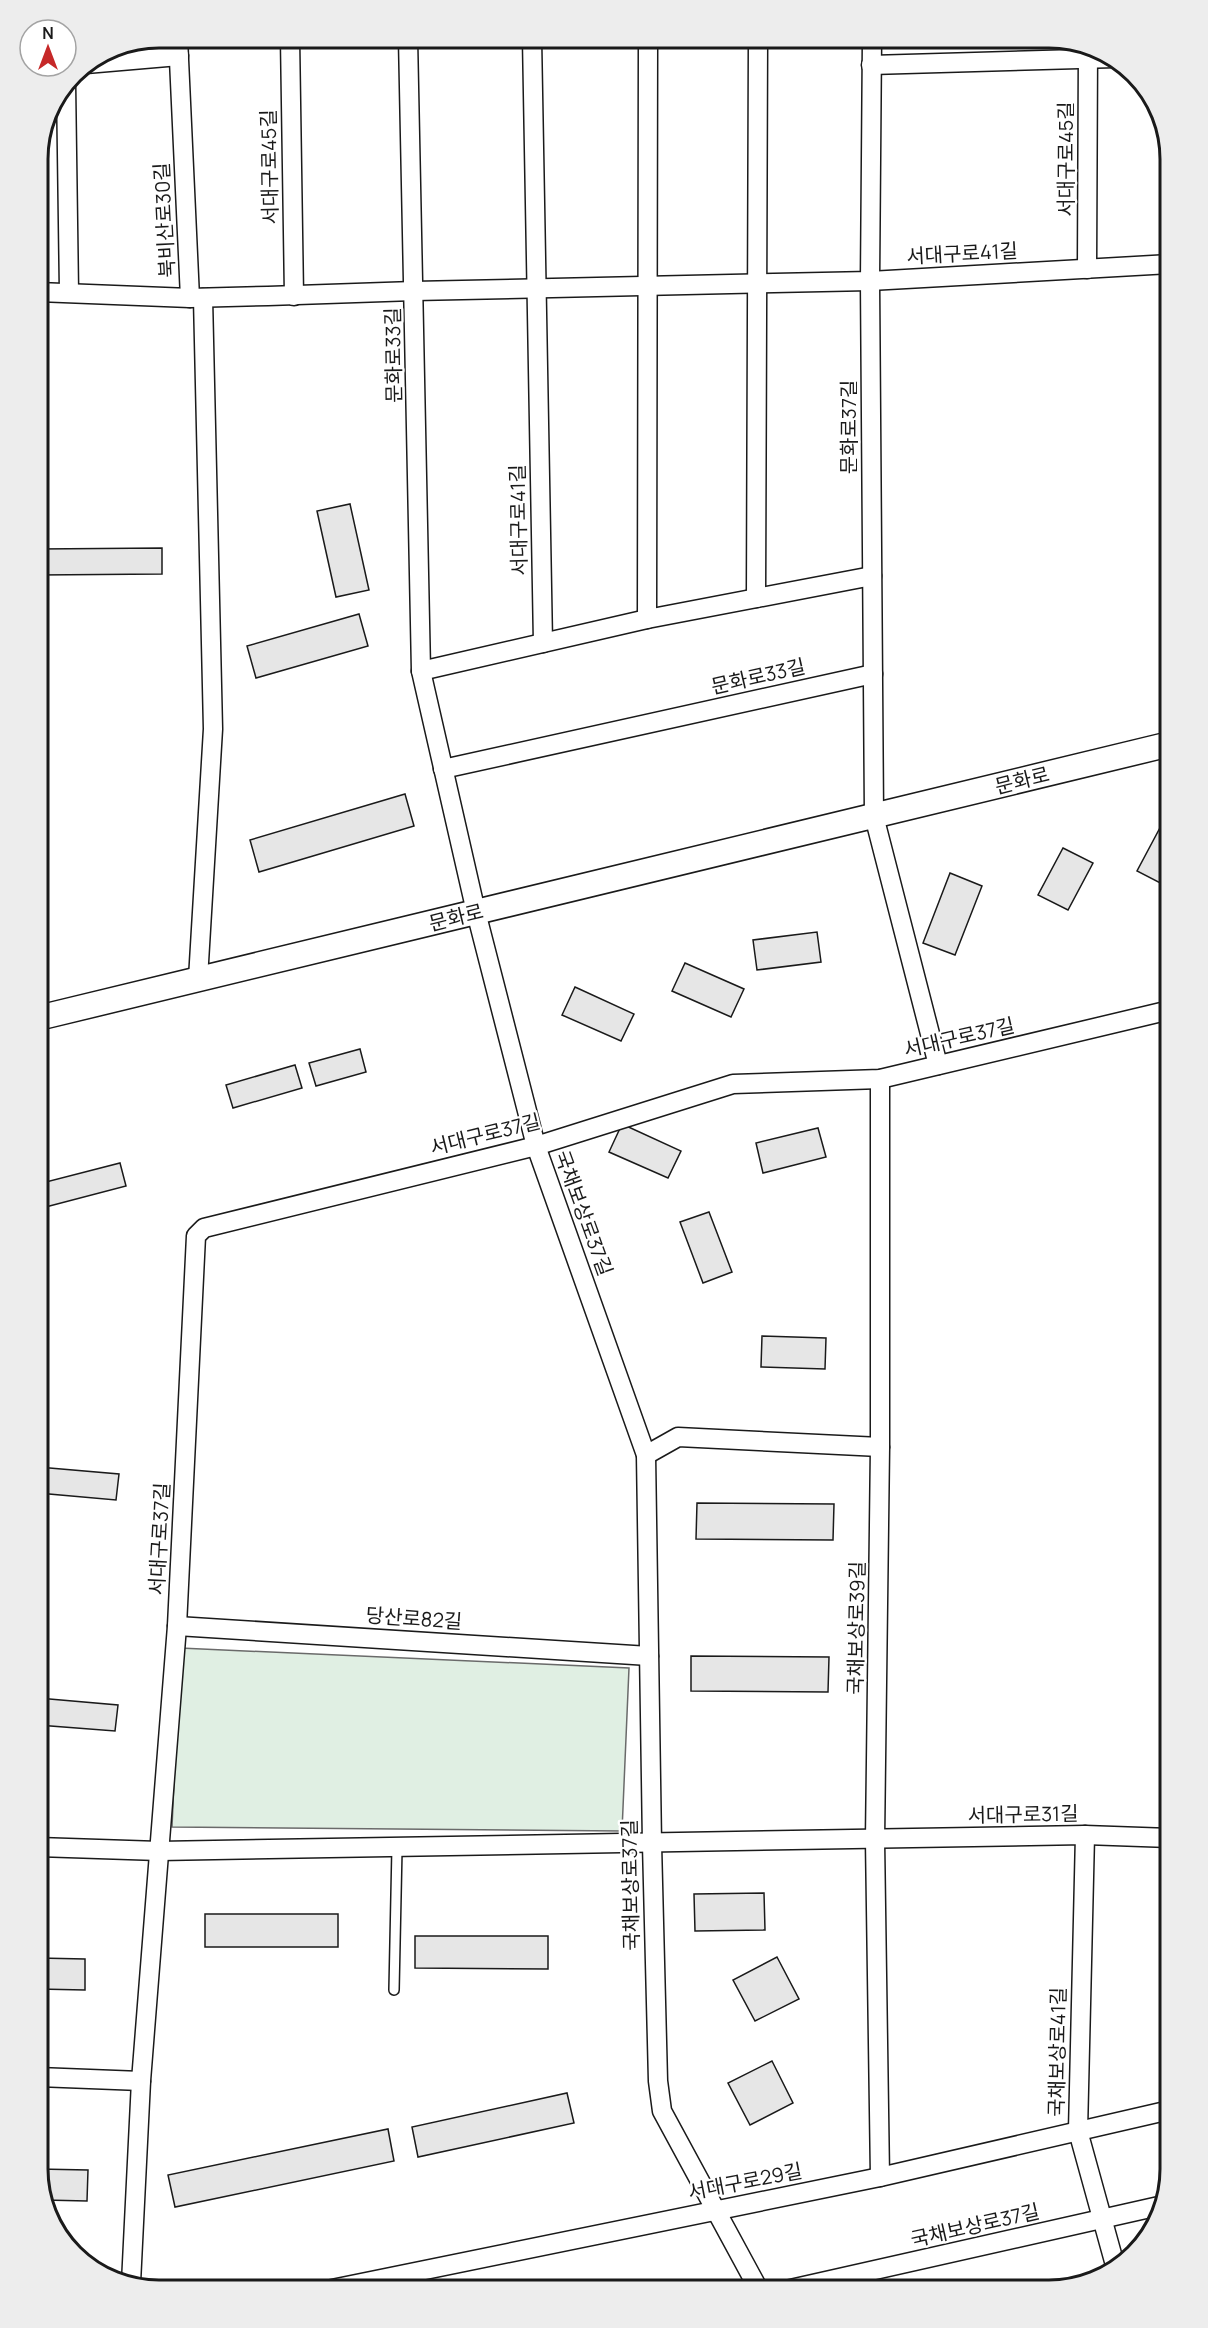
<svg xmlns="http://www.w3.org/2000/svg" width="1208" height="2328" viewBox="0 0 1208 2328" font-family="Manrope,'Noto Sans KR',sans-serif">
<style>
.green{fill:#e0efe3;stroke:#6a6a6a;stroke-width:1.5}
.building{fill:#e6e6e6;stroke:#1a1a1a;stroke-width:1.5}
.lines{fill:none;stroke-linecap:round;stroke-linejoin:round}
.lane-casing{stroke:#1a1a1a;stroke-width:12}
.street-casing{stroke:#1a1a1a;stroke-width:21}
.secondary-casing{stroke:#1a1a1a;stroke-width:27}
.lane{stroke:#fff;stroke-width:9}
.street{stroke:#fff;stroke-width:18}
.secondary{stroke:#fff;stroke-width:24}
.labels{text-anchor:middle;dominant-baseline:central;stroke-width:4.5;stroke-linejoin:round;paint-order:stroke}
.street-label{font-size:20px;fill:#1a1a1a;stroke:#fff}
.rim{fill:none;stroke:#1a1a1a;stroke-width:3}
</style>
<rect width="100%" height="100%" fill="#fff"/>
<polygon class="green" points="180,1648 629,1668 622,1831 172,1827"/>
<g class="building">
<polygon points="350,504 369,590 336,597 317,511"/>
<polygon points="162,548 162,574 38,575 38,549"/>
<polygon points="359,614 368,646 256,678 247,646"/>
<polygon points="405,794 414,826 259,872 250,840"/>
<polygon points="1162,824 1170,829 1170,881 1168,887 1137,871"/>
<polygon points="1063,848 1093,863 1068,910 1038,895"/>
<polygon points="950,873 982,886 955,955 923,943"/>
<polygon points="817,932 821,962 757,970 753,940"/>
<polygon points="685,963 744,989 731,1017 672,991"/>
<polygon points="575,987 634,1014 621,1041 562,1015"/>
<polygon points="360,1049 366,1072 316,1086 309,1063"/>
<polygon points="295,1065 302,1088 233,1108 226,1085"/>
<polygon points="622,1124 681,1151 668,1178 609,1152"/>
<polygon points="818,1128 826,1157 763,1173 756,1143"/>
<polygon points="120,1163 126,1186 38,1209 38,1184"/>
<polygon points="709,1212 732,1272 703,1283 680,1222"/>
<polygon points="762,1336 826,1338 825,1369 761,1367"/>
<polygon points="38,1467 119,1474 116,1500 38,1493"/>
<polygon points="697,1503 834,1504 833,1540 696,1539"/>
<polygon points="691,1656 829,1657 828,1692 691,1691"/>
<polygon points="38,1698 118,1705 115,1731 38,1725"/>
<polygon points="764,1893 765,1930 695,1931 694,1894"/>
<rect x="205" y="1914" width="133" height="33"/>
<polygon points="415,1936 548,1936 548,1969 415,1968"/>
<polygon points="777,1957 799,1999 755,2021 733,1980"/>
<polygon points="38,1958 85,1959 85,1990 38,1989"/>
<polygon points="772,2061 793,2103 750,2125 728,2083"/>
<polygon points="567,2093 574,2123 418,2157 412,2127"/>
<polygon points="388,2129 394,2161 175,2207 168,2175"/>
<polygon points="38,2169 88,2170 87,2201 44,2200"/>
</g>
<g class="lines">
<defs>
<polyline id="lane" points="394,1990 397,1848"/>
<g id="street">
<polyline points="178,38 190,298"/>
<polyline points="290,38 294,296"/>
<polyline points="408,38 421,671 476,912 536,1146 646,1455 652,1844 658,2081 662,2111 759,2290"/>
<polyline points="532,38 543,643"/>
<polyline points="872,38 870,281 874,816 938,1065"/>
<polyline points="86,64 179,56"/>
<polyline points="871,65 1115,58"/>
<polyline points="66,83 69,292"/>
<polyline points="1087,269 1088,48"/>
<polyline points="38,292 190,298 268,296 414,291 870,281 1170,264"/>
<polyline points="756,598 758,38"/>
<polyline points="647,619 648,38"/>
<polyline points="421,671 647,619 872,576"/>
<polyline points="443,769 873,674"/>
<polyline points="198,979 213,729 203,298"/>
<polyline points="880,1079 880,1447 875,1840 880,2177"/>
<polyline points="646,1455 678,1437 880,1447"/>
<polyline points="177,1626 649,1656"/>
<polyline points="1085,1835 1078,2131 1115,2265"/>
<polyline points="38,1847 159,1851 1085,1835 1170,1838"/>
<polyline points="38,2077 141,2081"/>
<polyline points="131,2283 141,2081 177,1626 196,1236 204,1228 536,1146 733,1084 880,1079 1170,1010"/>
<polyline points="327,2290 880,2177 1170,2110"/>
<polyline points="786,2290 1159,2206"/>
</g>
<polyline id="secondary" points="38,1018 1170,744"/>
</defs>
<use href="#lane" class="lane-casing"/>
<use href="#street" class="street-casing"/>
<use href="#secondary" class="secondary-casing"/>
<use href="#lane" class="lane"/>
<use href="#street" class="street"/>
<use href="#secondary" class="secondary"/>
</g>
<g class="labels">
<g class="street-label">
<text transform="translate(1065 159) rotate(-90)">서대구로45길</text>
<text transform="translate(269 167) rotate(-91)">서대구로45길</text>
<text transform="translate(164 220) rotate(-93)">북비산로30길</text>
<text transform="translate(962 253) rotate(-3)">서대구로41길</text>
<text transform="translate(393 355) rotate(-91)">문화로33길</text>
<text transform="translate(848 427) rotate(-90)">문화로37길</text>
<text transform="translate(518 520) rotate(-91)">서대구로41길</text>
<text transform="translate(758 676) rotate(-13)">문화로33길</text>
<text transform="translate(1022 780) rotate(-14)">문화로</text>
<text transform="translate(456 917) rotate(-14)">문화로</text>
<text transform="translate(959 1037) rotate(-13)">서대구로37길</text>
<text transform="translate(485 1134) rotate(-14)">서대구로37길</text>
<text transform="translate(584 1213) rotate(70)">국채보상로37길</text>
<text transform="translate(159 1539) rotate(-87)">서대구로37길</text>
<text transform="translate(414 1618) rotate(4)">당산로82길</text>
<text transform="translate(856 1628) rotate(-89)">국채보상로39길</text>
<text transform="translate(1023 1814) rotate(-1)">서대구로31길</text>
<text transform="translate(630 1885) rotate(-91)">국채보상로37길</text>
<text transform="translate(1057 2052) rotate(-89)">국채보상로41길</text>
<text transform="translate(745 2181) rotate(-11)">서대구로29길</text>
<text transform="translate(975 2225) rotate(-13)">국채보상로37길</text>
</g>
</g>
<path d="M0 0H1208V2328H0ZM159 48H1049A111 111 0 0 1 1160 159V2169A111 111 0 0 1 1049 2280H159A111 111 0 0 1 48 2169V159A111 111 0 0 1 159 48Z" fill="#ededed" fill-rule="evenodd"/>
<path class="rim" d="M159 48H1049A111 111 0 0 1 1160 159V2169A111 111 0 0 1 1049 2280H159A111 111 0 0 1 48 2169V159A111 111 0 0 1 159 48Z"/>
<g transform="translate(48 48)"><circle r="28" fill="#ffffff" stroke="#a3a3a3" stroke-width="1.5"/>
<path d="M0-4.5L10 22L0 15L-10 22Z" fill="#c62828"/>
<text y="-9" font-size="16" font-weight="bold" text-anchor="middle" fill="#1a1a1a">N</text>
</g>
</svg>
